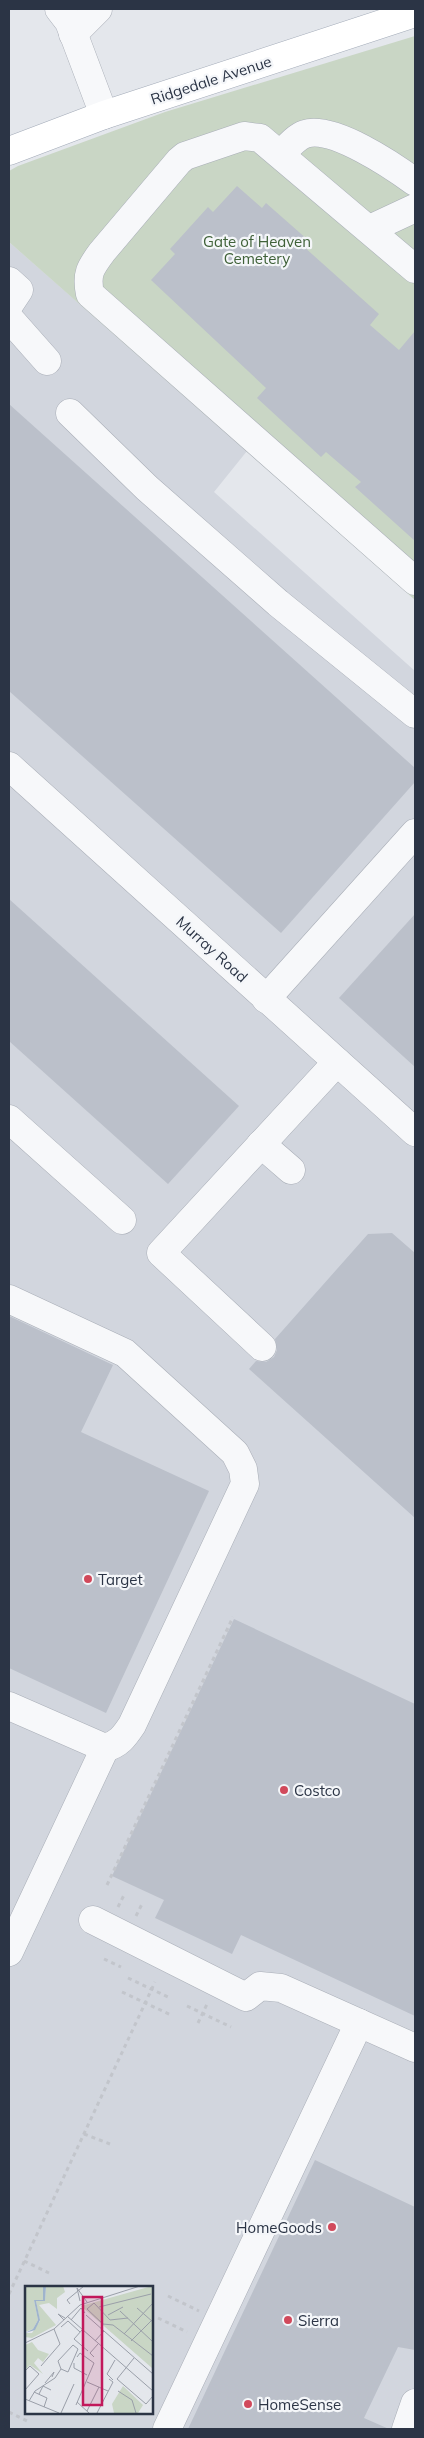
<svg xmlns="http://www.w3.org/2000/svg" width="424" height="2438" viewBox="0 0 424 2438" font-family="Mulish,sans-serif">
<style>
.built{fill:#d2d6de;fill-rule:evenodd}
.green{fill:#c9d6c5}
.building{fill:#bbc0ca}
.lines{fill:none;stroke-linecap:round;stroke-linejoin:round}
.minor-casing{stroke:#a9aeb7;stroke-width:29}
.major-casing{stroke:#a3abb8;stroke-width:29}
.path{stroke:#c2c5cb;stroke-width:3;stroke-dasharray:4 4;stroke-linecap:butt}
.minor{stroke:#f7f8fa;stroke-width:28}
.major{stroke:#fff;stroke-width:28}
.poi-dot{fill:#d1495b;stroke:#f4f6f9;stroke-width:2}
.labels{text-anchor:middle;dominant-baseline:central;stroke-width:4.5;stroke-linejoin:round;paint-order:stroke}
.street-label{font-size:15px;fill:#2b3445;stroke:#f4f6f9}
.park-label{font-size:15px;fill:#3f6138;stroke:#f4f6f9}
.poi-label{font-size:15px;fill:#2b3445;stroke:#f4f6f9;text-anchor:start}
.inset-road{fill:none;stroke:#9a9fa9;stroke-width:1}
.view{fill:#c2185b;fill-opacity:0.15;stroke:#c2185b;stroke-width:2.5}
.inset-edge{fill:none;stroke:#2b3445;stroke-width:2.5}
</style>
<rect width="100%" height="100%" fill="#e4e7ec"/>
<path class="built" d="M9 242 247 451 214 492 415 671V2429H9ZM26 2287H151V2412H26Z"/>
<polygon class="green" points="415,36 415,600 9,242 9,171 18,166 165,112"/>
<g class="building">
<polygon points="237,186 262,208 266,203 308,240 303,246 379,314 370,325 399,350 415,331 415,541 355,487 361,482 326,452 321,457 257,398 266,388 151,280 175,254 170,249 208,207 213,212"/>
<polygon points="9,404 415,768 415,782 281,933 9,691"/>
<polygon points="9,899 239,1106 168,1184 9,1041"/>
<polygon points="415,914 415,1067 339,998"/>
<polygon points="392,1233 415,1253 415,1518 249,1369 256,1361 266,1362 274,1357 277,1350 275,1339 368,1234"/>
<polygon points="9,1316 113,1365 81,1432 209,1491 106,1713 9,1668"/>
<polygon points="234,1619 415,1704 415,2016 241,1935 232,1954 155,1918 164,1900 112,1876"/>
<polygon points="315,2160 415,2207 415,2350 398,2347 364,2418 389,2429 188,2429"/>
</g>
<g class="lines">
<defs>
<g id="minor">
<polyline points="59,9 69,22 104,115"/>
<polyline points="73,34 98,9"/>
<path d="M281 154C287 148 296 137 305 134 333 125 393 166 415 182"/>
<polyline points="370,229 415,208"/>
<path d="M415 269 260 138 244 136 185 156 179 161 102 252C90 268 86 274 90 294L415 581"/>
<polyline points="9,281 19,290 9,305"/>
<polyline points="9,318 47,361"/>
<polyline points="70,413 147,488 278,603 415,714"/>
<polyline points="9,766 415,1132"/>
<polyline points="266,999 415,833"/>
<polyline points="9,1119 122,1220"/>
<polyline points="261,1144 291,1170"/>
<path d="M9 1299 125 1353 235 1453 243 1469 245 1484 132 1725C124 1737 119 1744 105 1748L9 1706"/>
<polyline points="262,1347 161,1253 337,1062"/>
<polyline points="93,1920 246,1997 260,1986 281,1988 415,2048"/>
<polyline points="9,1952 105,1748"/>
<polyline points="167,2429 359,2023"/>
<polyline points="406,2429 415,2403"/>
</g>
<polyline id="major" points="9,151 104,115 415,13"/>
</defs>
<use href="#minor" class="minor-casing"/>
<use href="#major" class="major-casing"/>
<g class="path">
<polyline points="107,1885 233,1617"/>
<polyline points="118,1907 124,1895"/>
<polyline points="136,1916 142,1904"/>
<polyline points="104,1959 121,1967"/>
<polyline points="128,1978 168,1997"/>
<polyline points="122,1992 171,2015"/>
<polyline points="187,2006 231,2027"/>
<polyline points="198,2023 208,2002"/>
<polyline points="84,2134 110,2144"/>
<polyline points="24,2261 49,2273"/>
<polyline points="9,2294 155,1982"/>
<polyline points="168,2296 199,2311"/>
<polyline points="158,2318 187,2332"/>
<polyline points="9,2412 29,2422"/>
</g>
<use href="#minor" class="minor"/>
<use href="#major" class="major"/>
</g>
<g class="poi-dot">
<circle cx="88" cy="1579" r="5"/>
<circle cx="284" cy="1790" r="5"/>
<circle cx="332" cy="2227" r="5"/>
<circle cx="288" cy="2320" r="5"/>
<circle cx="248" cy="2404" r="5"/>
</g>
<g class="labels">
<g class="street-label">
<text transform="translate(211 80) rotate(-18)">Ridgedale Avenue</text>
<text transform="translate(212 949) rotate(42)">Murray Road</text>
</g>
<g class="park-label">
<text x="257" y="241">Gate of Heaven<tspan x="257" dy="17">Cemetery</tspan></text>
</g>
<g class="poi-label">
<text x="98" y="1579">Target</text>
<text x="294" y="1790">Costco</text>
<text x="322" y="2227" text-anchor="end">HomeGoods</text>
<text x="298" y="2320">Sierra</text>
<text x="258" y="2404">HomeSense</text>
</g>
</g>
<g transform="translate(25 2286)">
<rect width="128" height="128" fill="#e4e7ec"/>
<path d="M0 0H18V14H9L13 34 8 43 0 46ZM21 0H38L40 6 32 12V23L24 17 14 19 31 39 7 52 0 51V47H7L15 35 11 15H20ZM127 0V82L56 20ZM7 56 13 64 24 68 18 76 13 72 9 77 18 88 5 79 0 84V59ZM98 100 118 119 113 127H89L87 118Z" fill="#c9d6c5"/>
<path d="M18 0H21L20 15H11L15 34 10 44 0 47 8 43 13 34 9 14H18Z" fill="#9fb4cc"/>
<path class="inset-road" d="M55 15 52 2 62 16M45 18 42 14 59 0M74 21 126 8M112 22 128 36M95 25 127 55M61 29 79 45M83 29 98 21M42 30 128 105M39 34 33 28 40 32M46 34 56 22 60 27M85 34 69 17 62 23 78 38 88 39 128 70M85 34 103 32M36 41 43 35 55 46M57 44 49 53 63 65M99 48 128 17M70 55 79 45 128 88M106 55 128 33M0 57 29 43 55 19 115 0M69 71 65 67 73 58M109 72 92 93 121 118 128 110M49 77V82L62 89M16 80 35 58 29 43M0 85 5 80 14 88 0 104M88 94 82 88 90 74M62 96 83 105M20 97 29 86 27 91M93 105 107 114 111 127M9 106 22 112 19 121M14 108 18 100 26 104M0 113 34 127M4 115 10 105 30 92 36 83 43 86 53 63 48 59 33 75 36 83M52 116 64 127M51 119 69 77 55 67 52 71M62 125 74 101M36 127 49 98M72 127 88 96 84 93"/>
<path class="view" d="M58 11H77V119H58Z"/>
<rect width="128" height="128" class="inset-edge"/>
</g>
<rect width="424" height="2438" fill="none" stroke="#2b3445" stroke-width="20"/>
</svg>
